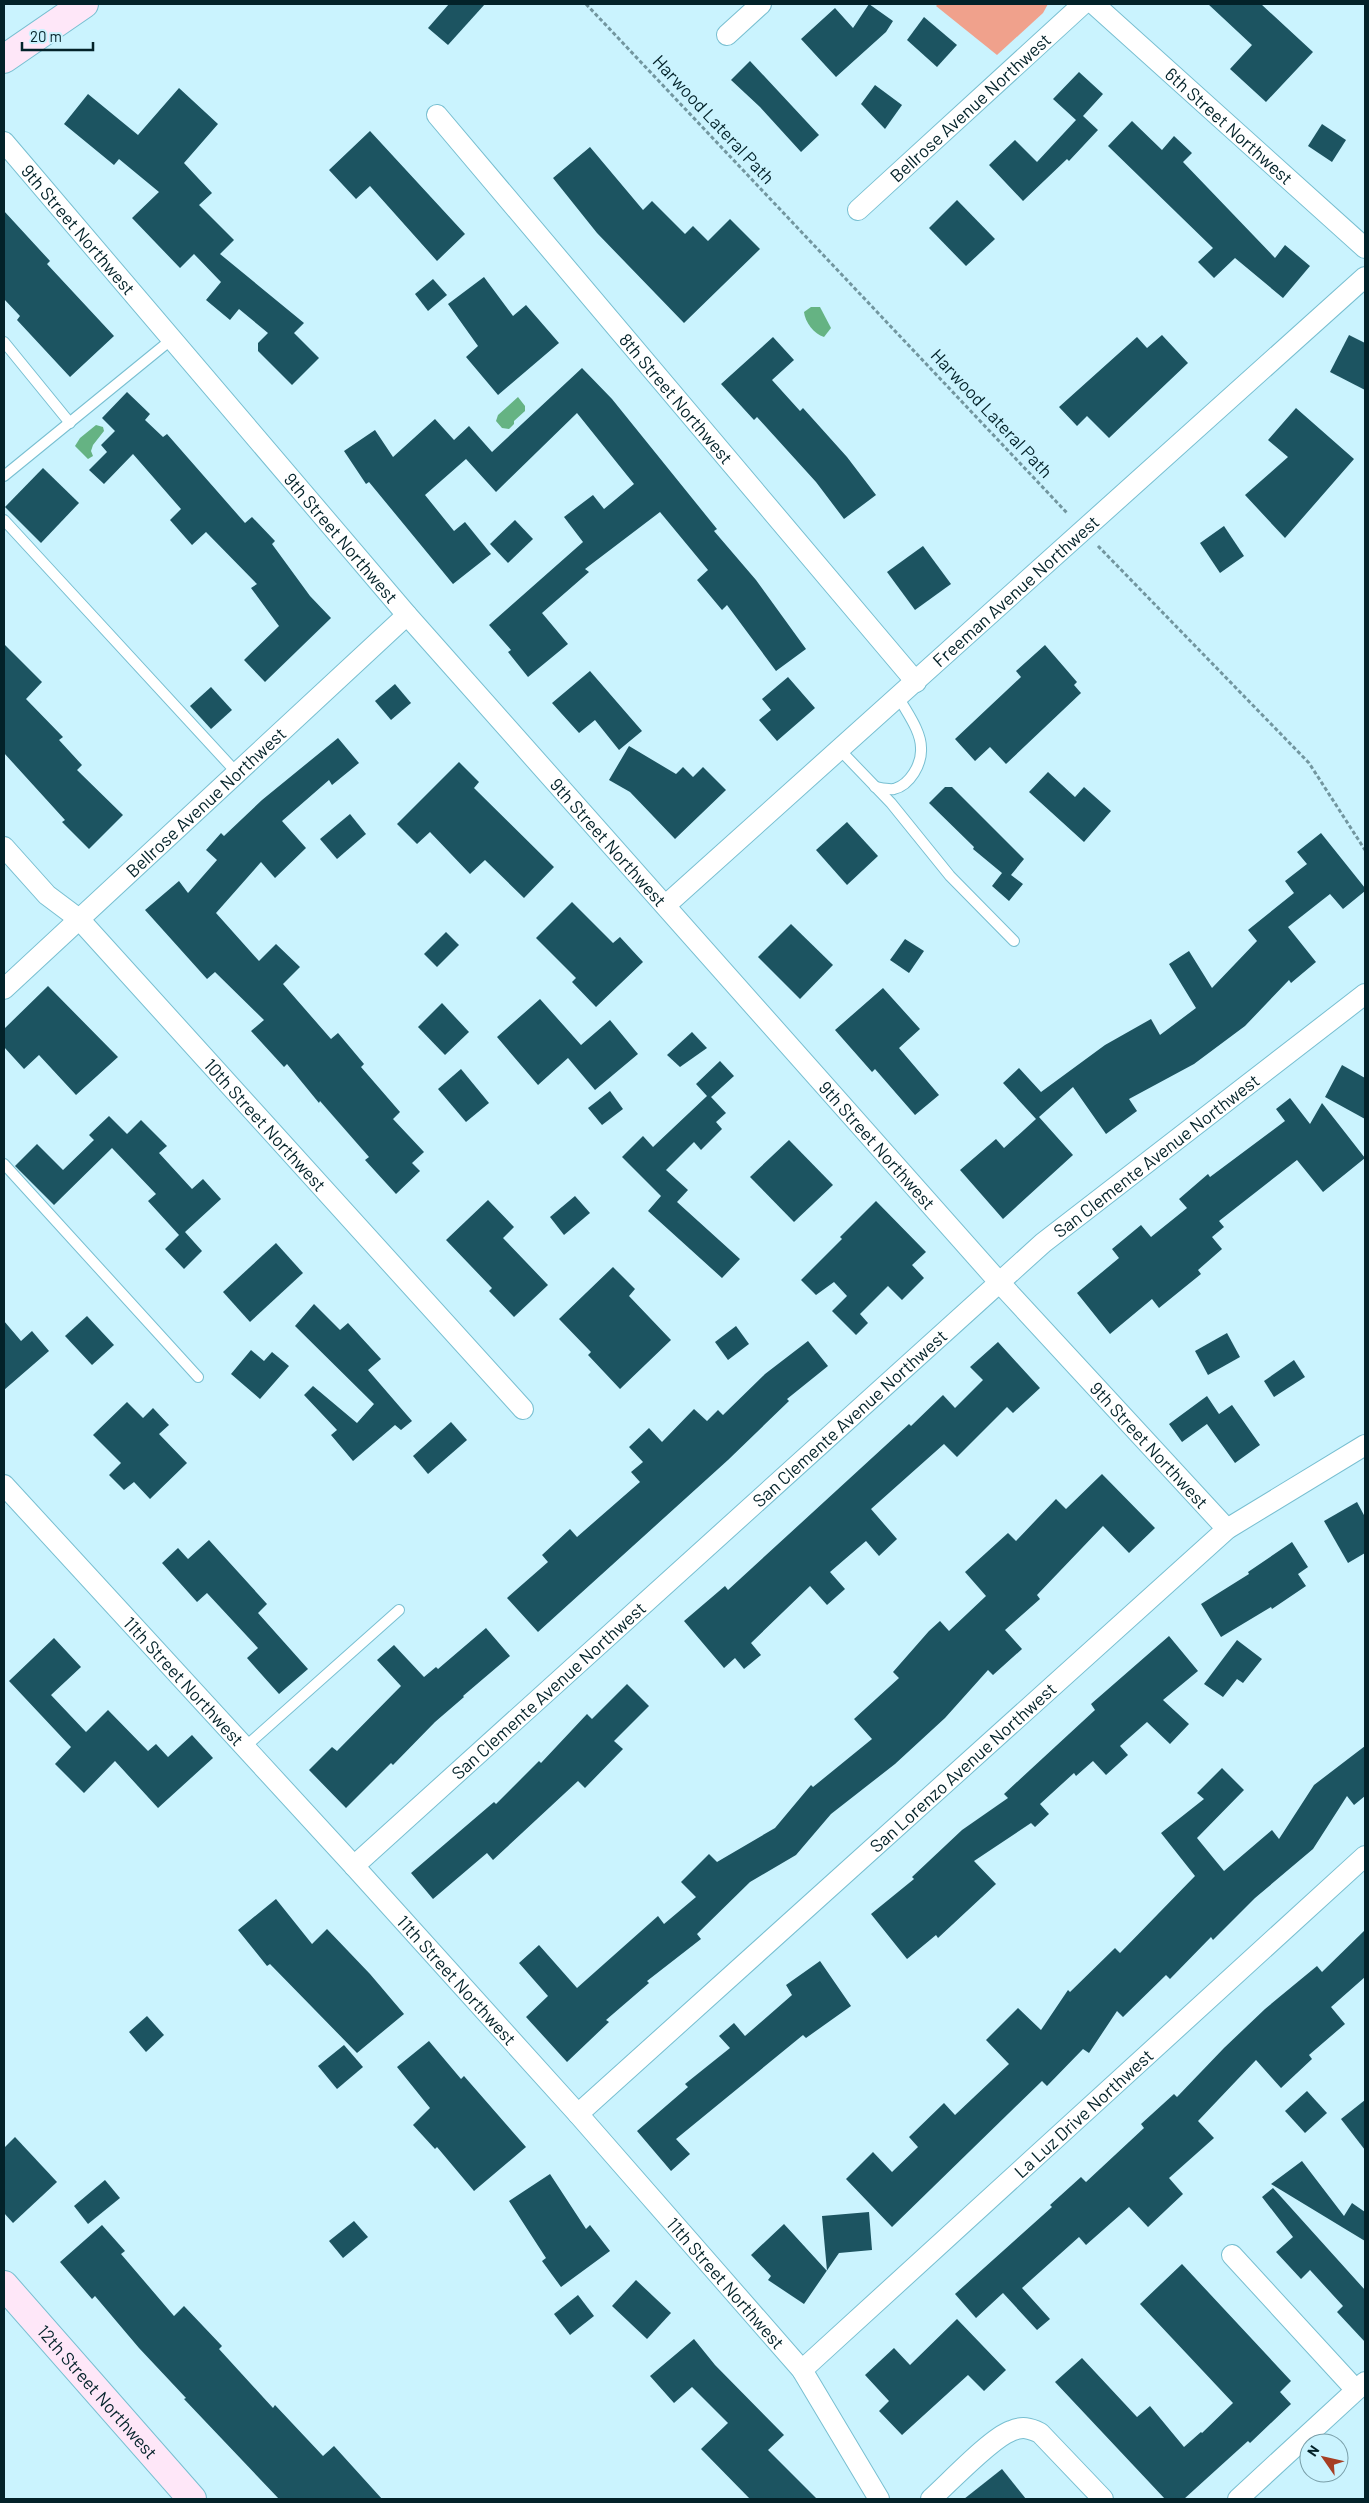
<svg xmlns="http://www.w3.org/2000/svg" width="1369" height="2503" viewBox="0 0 1369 2503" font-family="Barlow,sans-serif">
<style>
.green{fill:#f0a18c}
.water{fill:#65b383}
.building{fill:#1c5461}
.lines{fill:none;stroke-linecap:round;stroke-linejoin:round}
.lane-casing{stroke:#78bfd1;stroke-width:12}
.street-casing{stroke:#78bfd1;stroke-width:22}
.secondary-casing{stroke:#78bfd1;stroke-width:30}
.path{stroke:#72969f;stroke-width:3;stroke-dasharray:4 2.5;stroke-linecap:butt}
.lane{stroke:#fff;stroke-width:10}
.street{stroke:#fff;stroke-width:20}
.secondary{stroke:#fee7f8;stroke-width:28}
.labels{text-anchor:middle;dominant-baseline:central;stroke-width:5;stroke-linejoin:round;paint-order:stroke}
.street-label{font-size:18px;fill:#032229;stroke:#caf3fe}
</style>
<rect width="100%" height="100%" fill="#caf3fe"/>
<polygon class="green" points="938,4 1048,4 1043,13 997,55 936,6"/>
<g class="water">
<path d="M811 307H820L831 328 824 337C814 334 805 322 804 312Z"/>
<polygon points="518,397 525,406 525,411 514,421 514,424 509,429 502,428 496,421 498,415"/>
<polygon points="96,425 103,427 104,431 93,445 91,451 93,456 88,459 75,446 80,438"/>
</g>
<g class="building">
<polygon points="449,4 485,4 448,45 428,28"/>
<polygon points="869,4 893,21 886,32 836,77 801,39 835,8 853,28"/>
<polygon points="1208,4 1261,4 1313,52 1266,102 1230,69 1252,45"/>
<polygon points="924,17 957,45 937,67 907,40"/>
<polygon points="750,61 819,135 801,152 760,107 731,80"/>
<polygon points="1079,72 1103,94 1083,116 1098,130 1069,161 1067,159 1023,201 989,165 1015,140 1037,162 1076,120 1053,99"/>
<polygon points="875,85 902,105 885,129 861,104"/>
<polygon points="179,88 218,124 184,163 212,193 199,205 234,240 220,254 304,323 294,333 319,358 292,385 258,351 258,343 268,333 239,309 230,320 206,300 221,282 194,254 180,268 132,218 159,192 119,159 114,165 64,124 88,94 138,135"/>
<polygon points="1132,121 1162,150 1174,136 1192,153 1183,162 1275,258 1285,245 1310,266 1283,298 1235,258 1214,278 1198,262 1213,248 1108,146"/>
<polygon points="1322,124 1346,140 1332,162 1308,146"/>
<polygon points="370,131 465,234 437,261 370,186 356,199 329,170"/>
<polygon points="590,147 643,210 652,201 685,234 693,226 708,241 730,219 760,249 684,323 597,233 553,178"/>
<polygon points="957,200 995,239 966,266 929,228"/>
<polygon points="4,211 50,261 47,264 114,336 70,377 17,320 20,316 4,299"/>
<polygon points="484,277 513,316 526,305 559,343 498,395 466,357 478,346 448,304"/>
<polygon points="433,279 447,295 428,311 415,294"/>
<polygon points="1162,335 1188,363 1109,438 1087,416 1077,426 1059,407 1137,337 1147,348"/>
<polygon points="1349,335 1365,343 1365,390 1330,372"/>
<polygon points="773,337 794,360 772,380 800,411 803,408 847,457 876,495 844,519 816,482 757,417 754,420 721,384"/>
<polygon points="582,368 612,399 717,529 714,531 756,580 806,649 776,671 727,605 722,610 697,580 708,570 660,512 585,569 589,572 542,613 568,644 528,677 508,652 511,650 489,625 583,542 564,517 593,495 604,509 634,484 577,413 496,492 466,459 425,495 454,531 465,522 491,554 453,584 369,482 366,484 344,451 375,430 393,457 435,419 454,440 469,426 492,452"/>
<polygon points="127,392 150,414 145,420 163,437 167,434 245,523 252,517 275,541 272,544 310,596 331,618 265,682 244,660 279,626 251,588 257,584 206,532 192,545 170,520 181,509 133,454 104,484 89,470 107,452 101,445 115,431 102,418"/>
<polygon points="1296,408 1354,459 1285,538 1245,495 1288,457 1268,440"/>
<polygon points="43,468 79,503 41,543 5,507"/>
<polygon points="515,520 533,539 508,563 490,544"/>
<polygon points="1224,526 1244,556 1220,573 1200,543"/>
<polygon points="923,546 951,584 915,610 887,572"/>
<polygon points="4,644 42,682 26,699 63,737 59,740 82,765 77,770 123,815 89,849 62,822 65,820 4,753"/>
<polygon points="1045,645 1077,682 1074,685 1081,693 1006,764 990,747 975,761 955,739 1021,677 1016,671"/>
<polygon points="590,671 642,731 619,750 595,720 579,733 552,703"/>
<polygon points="788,677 815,708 777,741 759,720 771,710 762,699"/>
<polygon points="395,684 411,703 391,720 375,701"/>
<polygon points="211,687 232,710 211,729 190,706"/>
<polygon points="338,738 359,763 332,785 329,780 282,821 306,848 275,878 261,862 216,913 259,961 276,944 300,967 283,984 331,1039 338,1033 364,1064 361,1067 400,1112 393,1119 424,1152 412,1163 420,1171 396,1194 365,1160 369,1157 320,1101 319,1103 287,1064 284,1067 251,1031 264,1020 215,972 207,979 145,910 179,881 188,893 217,860 206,850 221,833 224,836 262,800"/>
<polygon points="629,746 676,774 683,767 693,777 703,767 726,790 675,839 630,792 609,780"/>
<polygon points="459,762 479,782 474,788 554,867 524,898 485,860 470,874 430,832 417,844 397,824"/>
<polygon points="1048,772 1075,797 1084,787 1111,811 1084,842 1029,792"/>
<polygon points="945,787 952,787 1024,859 1011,875 1023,884 1009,901 992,886 1002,873 973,849 974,847 929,803"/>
<polygon points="350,814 366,834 337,859 320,839"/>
<polygon points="847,822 878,856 847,885 816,850"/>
<polygon points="1321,833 1365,888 1365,891 1343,909 1330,894 1288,927 1316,962 1291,983 1289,980 1245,1026 1194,1064 1129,1099 1137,1111 1106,1134 1073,1087 1039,1117 1073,1155 1003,1219 960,1170 996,1139 1004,1148 1036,1119 1003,1083 1019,1068 1041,1092 1105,1045 1151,1019 1160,1035 1196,1008 1169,964 1189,951 1212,988 1257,941 1248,930 1294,893 1285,881 1307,864 1297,852"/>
<polygon points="572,902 613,943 620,937 643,962 596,1007 572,982 576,978 536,938"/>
<polygon points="791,924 833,965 800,999 758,957"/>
<polygon points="446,932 459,945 437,967 424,954"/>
<polygon points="905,939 924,951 909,973 890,960"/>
<polygon points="48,986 118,1057 76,1095 39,1055 24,1069 4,1047 4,1029"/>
<polygon points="883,988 920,1029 899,1048 939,1095 915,1115 875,1069 872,1072 835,1030"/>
<polygon points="540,999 581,1045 610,1020 638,1054 595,1090 568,1058 538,1085 497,1037"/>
<polygon points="442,1003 469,1032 445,1055 418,1027"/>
<polygon points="692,1032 707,1048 680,1067 667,1055"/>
<polygon points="720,1061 734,1076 711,1097 726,1113 716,1122 722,1129 701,1150 694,1142 666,1170 688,1190 677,1202 740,1259 722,1278 648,1211 661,1196 622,1157 643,1136 653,1147 707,1096 696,1084"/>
<polygon points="1342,1065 1365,1078 1365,1119 1325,1097"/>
<polygon points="461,1069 489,1103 466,1122 438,1089"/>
<polygon points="610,1091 623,1109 602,1125 588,1108"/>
<polygon points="1290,1098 1310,1124 1322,1103 1365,1158 1323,1192 1297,1160 1219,1221 1224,1227 1212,1237 1222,1249 1198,1270 1201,1274 1159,1308 1152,1299 1110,1334 1077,1293 1119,1258 1112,1249 1141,1225 1151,1237 1187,1208 1179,1199 1208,1174 1210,1177 1285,1121 1276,1109"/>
<polygon points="109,1116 127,1134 141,1120 167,1146 159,1153 192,1189 203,1179 221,1199 185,1232 202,1251 184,1269 165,1249 179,1235 148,1201 156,1194 112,1148 54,1205 15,1166 37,1144 63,1170 94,1140 89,1135"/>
<polygon points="789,1140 833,1185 794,1222 750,1177"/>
<polygon points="575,1196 590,1213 564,1235 550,1217"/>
<polygon points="488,1200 514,1227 503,1238 548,1285 514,1317 489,1291 492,1288 446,1240"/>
<polygon points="876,1201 926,1252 912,1265 924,1278 902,1300 888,1286 860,1314 868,1323 856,1335 832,1311 847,1296 834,1282 816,1295 801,1280 842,1239 840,1237"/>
<polygon points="276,1243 303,1273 250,1322 223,1292"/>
<polygon points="613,1267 635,1289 629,1296 671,1340 620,1389 588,1355 591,1352 559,1319"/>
<polygon points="314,1304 340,1330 348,1323 381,1359 368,1370 412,1421 401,1430 395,1425 353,1461 331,1435 337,1430 304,1395 313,1386 357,1423 374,1404 295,1326"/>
<polygon points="87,1316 114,1345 92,1365 65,1336"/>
<polygon points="4,1321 21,1341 32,1331 49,1351 4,1390"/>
<polygon points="736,1326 749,1344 728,1360 715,1342"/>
<polygon points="1227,1333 1240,1357 1208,1375 1195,1351"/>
<polygon points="808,1341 828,1366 787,1399 789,1401 728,1460 538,1632 507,1598 548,1562 542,1555 570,1529 577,1537 640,1482 631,1472 643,1462 629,1447 649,1428 662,1442 694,1409 707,1421 718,1410 723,1415 765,1374"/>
<polygon points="998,1342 1040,1388 1013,1413 1007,1407 957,1457 944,1444 871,1509 897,1539 879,1556 866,1541 830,1572 845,1589 827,1605 810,1586 751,1643 761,1655 744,1669 735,1658 724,1668 684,1621 725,1586 728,1590 909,1424 911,1426 943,1395 955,1408 983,1380 970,1367"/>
<polygon points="251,1350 264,1361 272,1352 289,1366 260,1399 231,1374"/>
<polygon points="1294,1360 1305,1377 1274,1397 1264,1381"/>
<polygon points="1207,1396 1219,1414 1232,1405 1260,1445 1235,1463 1207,1424 1182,1442 1169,1424"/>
<polygon points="127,1402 143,1418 153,1408 169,1425 159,1434 187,1463 150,1499 134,1482 124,1490 109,1475 121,1463 93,1435"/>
<polygon points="451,1422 467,1440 428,1474 413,1456"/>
<polygon points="1102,1474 1155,1528 1129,1553 1103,1526 1037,1595 1040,1599 1005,1630 1022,1649 993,1675 988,1670 945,1718 895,1764 831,1814 796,1855 750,1882 697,1934 701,1939 647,1981 649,1983 606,2020 609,2022 567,2062 526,2017 548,1996 519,1963 539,1945 577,1988 658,1916 664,1924 696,1897 681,1882 709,1854 717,1862 775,1828 811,1785 813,1787 872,1739 854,1719 899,1678 893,1672 929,1631 940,1621 949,1631 986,1596 965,1572 1008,1533 1016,1541 1056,1499 1066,1509"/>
<polygon points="1357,1502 1365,1517 1365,1553 1348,1563 1324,1521"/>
<polygon points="209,1540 267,1604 258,1613 308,1669 279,1694 247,1658 258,1648 207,1593 197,1602 162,1563 178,1548 188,1559"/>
<polygon points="1292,1542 1308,1567 1298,1574 1306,1586 1272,1609 1271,1607 1221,1637 1201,1604 1249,1574 1248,1572"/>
<polygon points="486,1628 510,1656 463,1696 464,1697 435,1722 393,1765 391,1763 346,1808 309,1770 332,1747 337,1751 401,1686 377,1660 394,1645 424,1677 436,1667 438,1669"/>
<polygon points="1169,1636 1198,1671 1163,1700 1189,1724 1170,1744 1147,1722 1120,1746 1128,1755 1106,1775 1093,1761 1076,1776 1074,1773 1040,1804 1049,1814 1035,1827 1031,1823 974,1861 996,1884 938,1938 936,1935 907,1959 871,1914 914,1879 912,1877 962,1830 1008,1798 1004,1794 1095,1710 1091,1704"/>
<polygon points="54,1638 81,1667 51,1695 86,1732 108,1710 148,1751 156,1744 168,1757 192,1735 213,1758 158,1808 115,1761 84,1793 55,1764 71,1747 9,1681"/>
<polygon points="1237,1640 1262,1659 1243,1683 1237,1679 1223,1697 1204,1684"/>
<polygon points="627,1684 649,1706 614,1741 623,1749 585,1788 578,1781 493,1860 487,1853 433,1899 411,1873 494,1802 496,1804 539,1761 541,1763 587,1714 592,1719"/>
<polygon points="1365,1746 1365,1796 1354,1805 1347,1796 1313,1849 1255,1898 1213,1940 1211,1937 1170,1979 1166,1975 1123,2017 1117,2011 1089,2053 1083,2049 1047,2086 1042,2081 892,2227 846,2179 873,2152 892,2172 918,2147 909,2137 944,2103 955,2115 1009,2064 986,2040 1018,2008 1041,2030 1068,1990 1070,1992 1115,1948 1120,1953 1195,1876 1161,1833 1204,1799 1197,1793 1222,1768 1244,1790 1197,1838 1224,1871 1272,1830 1279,1839 1314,1785"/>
<polygon points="276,1899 312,1944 327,1929 370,1974 404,2014 357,2053 270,1964 267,1966 238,1930"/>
<polygon points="1365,1930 1365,1977 1331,2007 1345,2024 1309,2055 1312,2059 1281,2088 1256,2060 1198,2121 1214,2138 1169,2178 1183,2194 1148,2227 1129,2207 1086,2245 1079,2237 1022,2288 1050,2319 1037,2330 1003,2293 976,2318 955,2294 1052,2207 1050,2205 1081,2177 1086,2182 1144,2128 1141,2124 1174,2094 1177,2097 1224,2048 1265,2009 1317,1966 1322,1972"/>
<polygon points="820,1961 851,2006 806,2038 803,2035 676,2139 690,2154 671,2171 637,2131 688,2087 685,2084 730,2048 719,2036 734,2023 745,2036 792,1995 786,1985"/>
<polygon points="147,2016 164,2035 146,2052 129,2032"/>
<polygon points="429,2041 461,2079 464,2076 526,2147 474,2191 437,2147 435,2149 413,2125 430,2108 397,2067"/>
<polygon points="344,2045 363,2067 337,2089 318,2066"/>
<polygon points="1307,2091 1327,2113 1305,2133 1285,2111"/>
<polygon points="1365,2100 1365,2150 1341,2119"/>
<polygon points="15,2137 57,2182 13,2223 4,2213 4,2148"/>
<polygon points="1302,2161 1344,2216 1352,2203 1365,2212 1365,2241 1271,2184"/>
<polygon points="550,2174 586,2229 590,2225 610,2251 561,2287 542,2261 546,2258 509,2201"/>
<polygon points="105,2180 120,2198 88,2224 74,2206"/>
<polygon points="1273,2188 1365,2290 1365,2342 1337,2312 1343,2306 1310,2270 1301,2279 1276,2252 1293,2237 1262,2197"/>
<polygon points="869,2212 872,2250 839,2253 804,2304 768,2280 771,2276 751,2255 784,2224 827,2271 822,2216"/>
<polygon points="354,2221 368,2237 343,2258 329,2241"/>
<polygon points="102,2225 125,2251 121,2254 174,2316 184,2306 222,2346 219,2349 273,2408 275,2405 323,2456 334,2446 382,2499 279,2499 184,2399 186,2398 139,2348 95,2296 92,2299 60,2262"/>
<polygon points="1182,2264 1291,2381 1280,2392 1291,2404 1250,2443 1248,2441 1184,2499 1165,2499 1055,2382 1082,2358 1137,2417 1150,2406 1184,2447 1201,2432 1202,2433 1233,2403 1140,2304"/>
<polygon points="636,2280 671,2313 647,2339 612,2306"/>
<polygon points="578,2295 594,2316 570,2335 554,2314"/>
<polygon points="957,2319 1006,2370 984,2391 968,2375 902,2435 879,2411 889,2401 865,2375 894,2348 910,2365"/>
<polygon points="694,2339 715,2365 784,2435 768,2450 817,2499 750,2499 701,2449 728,2423 692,2387 674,2403 650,2376"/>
<polygon points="1002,2469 1026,2499 964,2499"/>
</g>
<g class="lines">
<defs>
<g id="lane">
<polyline points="4,342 70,423"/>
<polyline points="4,476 172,339"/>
<polyline points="4,520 237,773"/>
<polyline points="840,750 891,803 950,876 1014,941"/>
<path d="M875 787C881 788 889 790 894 789 910 785 922 764 921 748 921 731 907 713 899 698"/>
<polyline points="4,1164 198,1377"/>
<polyline points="245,1747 399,1610"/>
</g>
<g id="street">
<path id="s1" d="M1094 4 1365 248"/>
<polyline points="727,35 761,4"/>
<path id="s2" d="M437 115 916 682"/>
<path id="s3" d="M4 142 407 615 999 1282 1227 1529"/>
<path id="s4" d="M858 210 1083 4"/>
<path id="s5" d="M4 847 47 895 79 919 523 1409"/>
<path id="s6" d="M666 905 1365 277"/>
<path id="s7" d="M4 989 407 615"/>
<path id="s8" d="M4 1485 354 1866 578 2114 802 2370 879 2499"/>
<path id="s9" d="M354 1866 1043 1243 1365 994"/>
<path id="s10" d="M578 2114 1227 1529 1365 1445"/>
<polyline points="1232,2255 1356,2390"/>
<path id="s11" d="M802 2370 1365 1856"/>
<path d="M931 2499C949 2483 991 2438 1011 2431 1022 2426 1030 2428 1040 2433L1103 2499"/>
<polyline points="1238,2499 1365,2382"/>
</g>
<g id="secondary">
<polyline points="4,59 84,4"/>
<path id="s12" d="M4 2285 192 2499"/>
</g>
</defs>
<use href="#lane" class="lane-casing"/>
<use href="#street" class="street-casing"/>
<use href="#secondary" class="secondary-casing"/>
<g class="path">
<polyline points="586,4 1068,514"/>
<polyline points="1098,546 1309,763 1365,850"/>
</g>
<use href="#lane" class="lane"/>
<use href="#street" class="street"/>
<use href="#secondary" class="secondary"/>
</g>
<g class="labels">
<g class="street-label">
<text stroke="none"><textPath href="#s4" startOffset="152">Bellrose Avenue Northwest</textPath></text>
<text transform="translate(714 119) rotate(47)">Harwood Lateral Path</text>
<text stroke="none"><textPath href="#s1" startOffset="182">6th Street Northwest</textPath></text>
<text stroke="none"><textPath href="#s3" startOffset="115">9th Street Northwest</textPath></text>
<text stroke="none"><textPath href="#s2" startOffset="371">8th Street Northwest</textPath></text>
<text transform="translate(992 413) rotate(47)">Harwood Lateral Path</text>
<text stroke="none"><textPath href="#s3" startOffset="520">9th Street Northwest</textPath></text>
<text stroke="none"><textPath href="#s6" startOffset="470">Freeman Avenue Northwest</textPath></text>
<text stroke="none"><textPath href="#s7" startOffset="275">Bellrose Avenue Northwest</textPath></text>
<text stroke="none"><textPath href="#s3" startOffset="925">9th Street Northwest</textPath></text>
<text stroke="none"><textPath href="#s5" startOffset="382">10th Street Northwest</textPath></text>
<text stroke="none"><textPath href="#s3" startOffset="1330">9th Street Northwest</textPath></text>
<text stroke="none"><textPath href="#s9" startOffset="1072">San Clemente Avenue Northwest</textPath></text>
<text stroke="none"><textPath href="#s9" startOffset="668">San Clemente Avenue Northwest</textPath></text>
<text stroke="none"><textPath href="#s3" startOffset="1735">9th Street Northwest</textPath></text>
<text stroke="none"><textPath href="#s8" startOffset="266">11th Street Northwest</textPath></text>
<text stroke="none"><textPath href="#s9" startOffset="262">San Clemente Avenue Northwest</textPath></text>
<text stroke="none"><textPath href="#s10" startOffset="518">San Lorenzo Avenue Northwest</textPath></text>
<text stroke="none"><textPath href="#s8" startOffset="671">11th Street Northwest</textPath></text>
<text stroke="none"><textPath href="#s11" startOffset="381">La Luz Drive Northwest</textPath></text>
<text stroke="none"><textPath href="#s8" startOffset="1076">11th Street Northwest</textPath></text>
<text stroke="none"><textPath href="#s12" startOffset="142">12th Street Northwest</textPath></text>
</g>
</g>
<rect width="1369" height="2503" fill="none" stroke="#032229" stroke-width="10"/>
<g transform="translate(1324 2458) rotate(304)"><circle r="24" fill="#caf3fe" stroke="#7a9fa9"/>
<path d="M0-4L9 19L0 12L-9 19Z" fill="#a63e23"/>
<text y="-8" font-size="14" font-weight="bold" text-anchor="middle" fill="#032229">N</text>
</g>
<path d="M22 42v8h71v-8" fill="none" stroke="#032229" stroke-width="2.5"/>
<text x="30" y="42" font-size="15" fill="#032229" stroke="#caf3fe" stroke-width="4" paint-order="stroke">20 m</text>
</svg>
